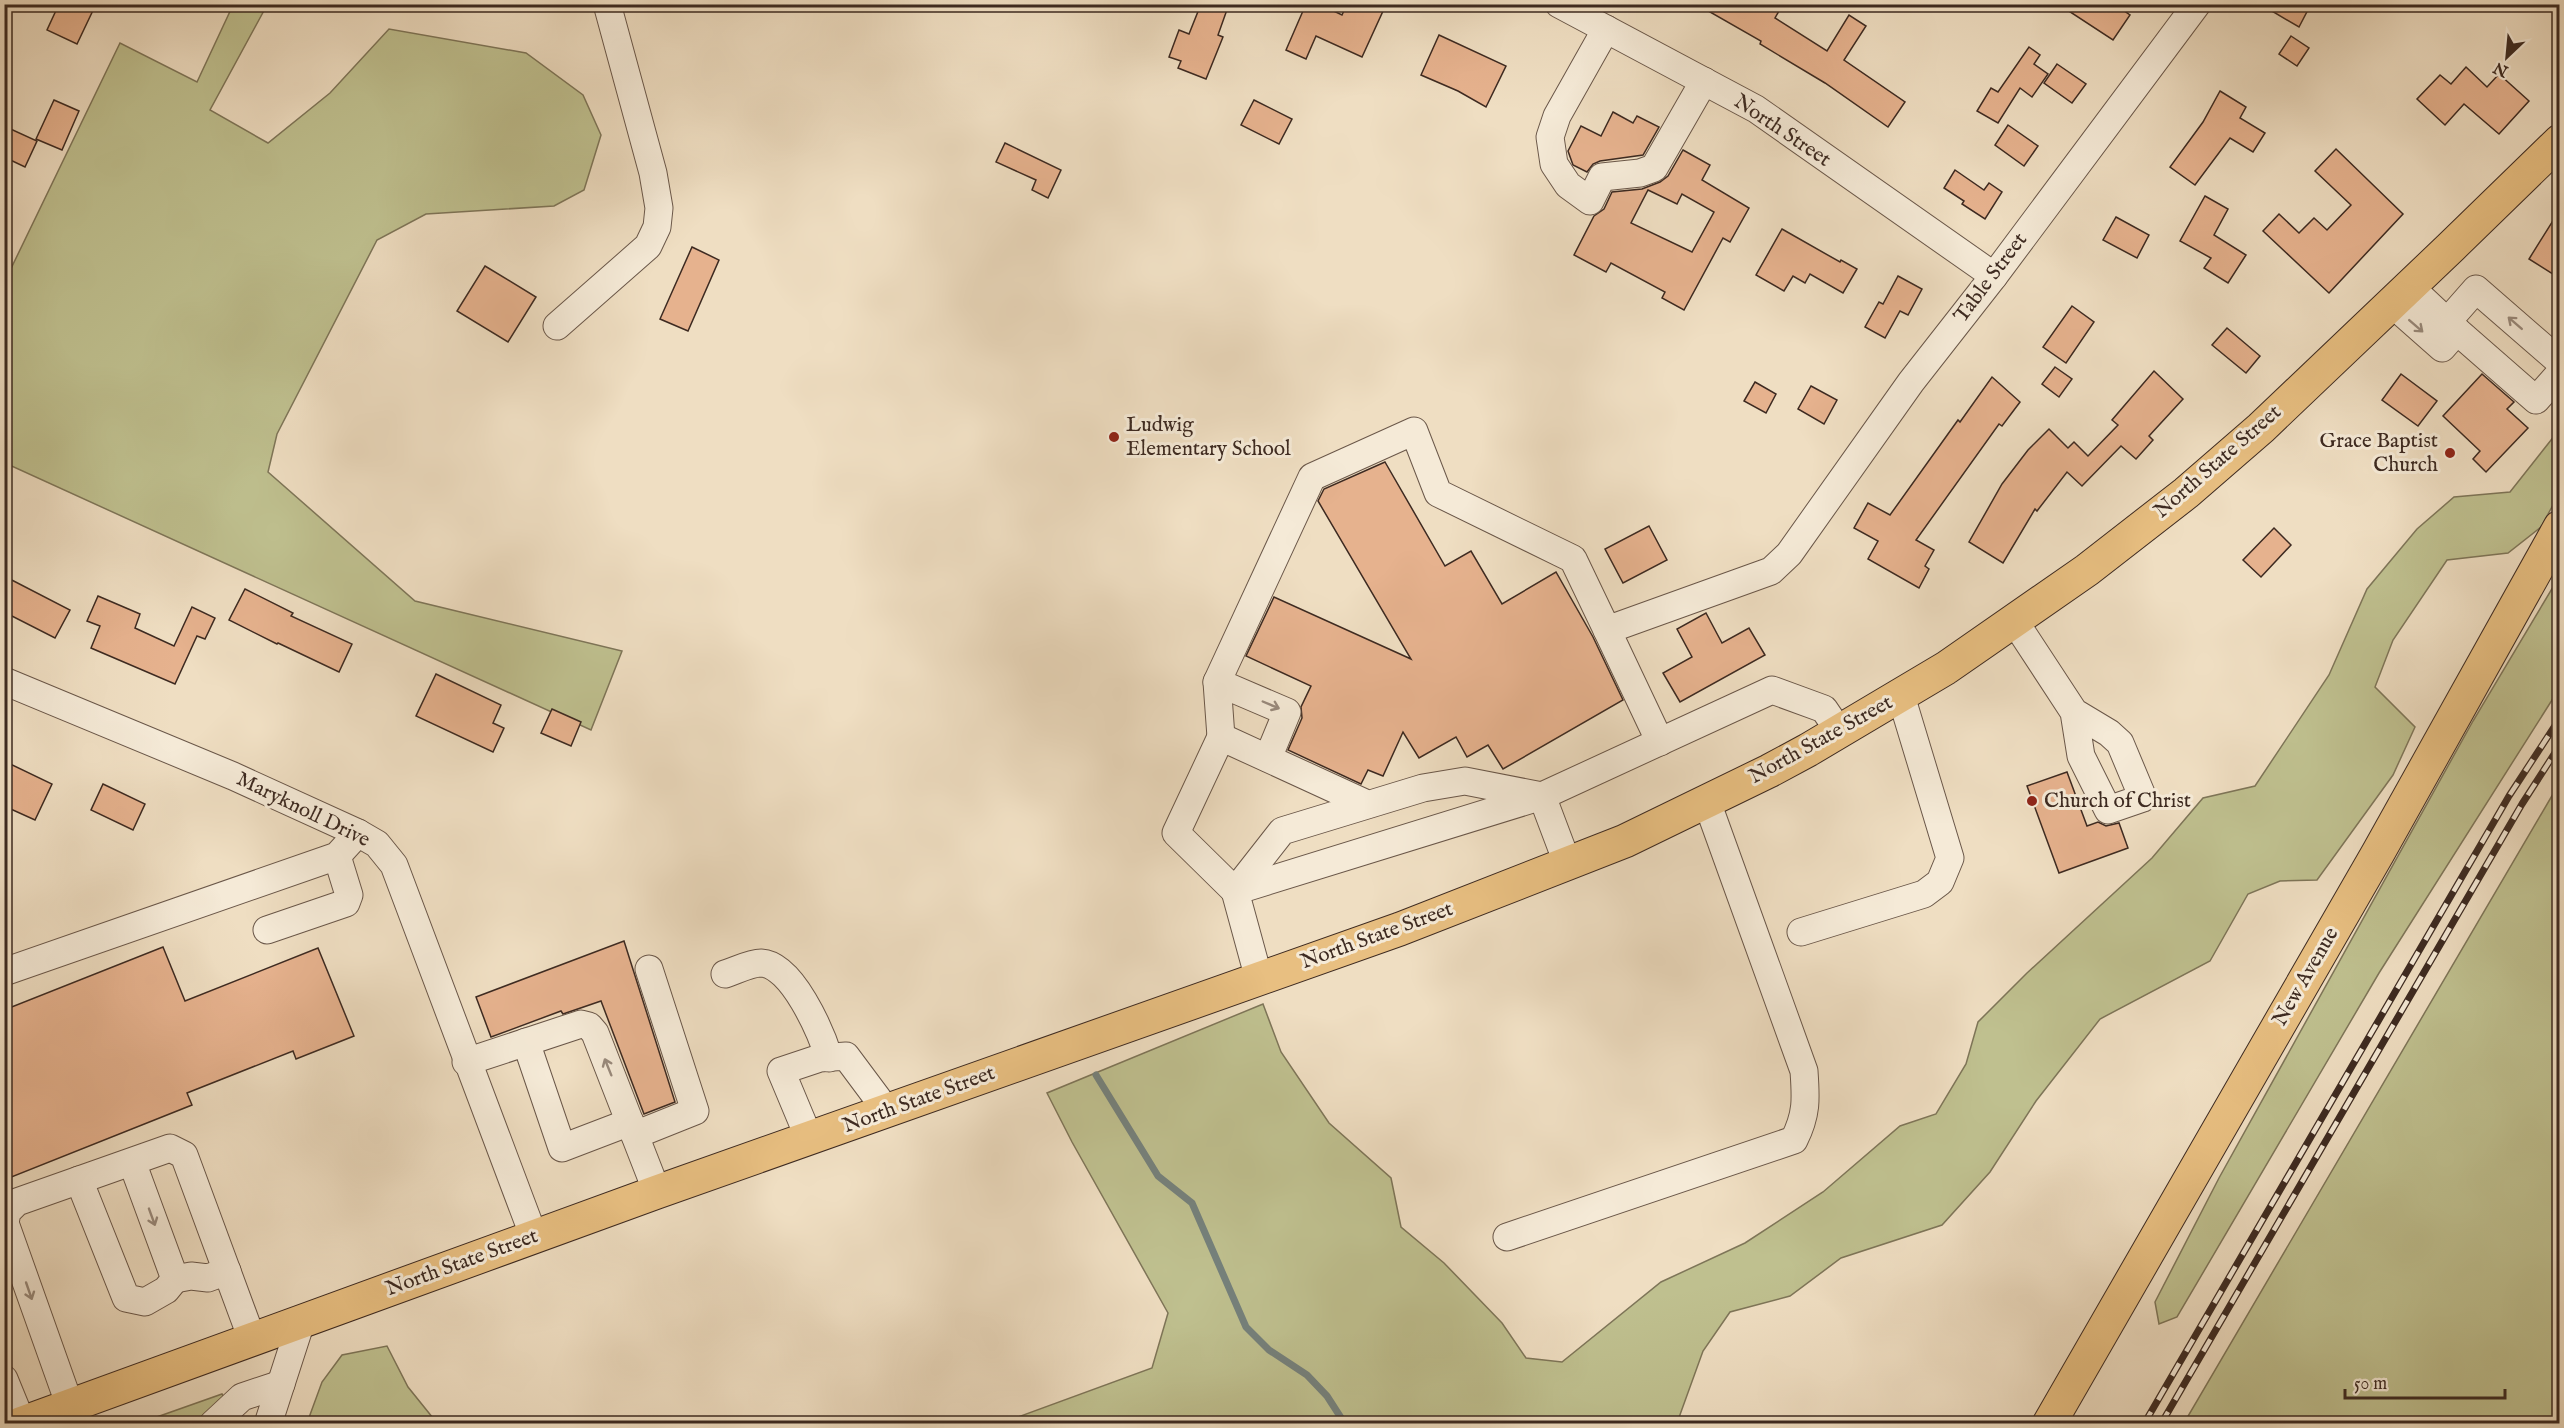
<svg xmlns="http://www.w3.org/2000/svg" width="2564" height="1428" viewBox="0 0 2564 1428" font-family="'IM FELL English',serif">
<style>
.green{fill:#bfc08f;stroke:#7e7558;stroke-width:1.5}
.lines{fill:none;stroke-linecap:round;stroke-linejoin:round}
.stream{stroke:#75817c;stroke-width:7}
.building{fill:#e6b28e;stroke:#3d2a21;stroke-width:1.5;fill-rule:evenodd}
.minor-casing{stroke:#6a5749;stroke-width:29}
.major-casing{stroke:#3d2a21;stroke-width:35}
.minor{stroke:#f5ead7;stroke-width:27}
.major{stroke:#e8bf81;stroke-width:33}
.rail-casing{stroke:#3d2a21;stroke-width:7}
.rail{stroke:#f5ead7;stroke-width:4.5;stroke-dasharray:14;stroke-linecap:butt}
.oneway{stroke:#998a7c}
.poi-dot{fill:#8f2418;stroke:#f5ead7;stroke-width:2}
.labels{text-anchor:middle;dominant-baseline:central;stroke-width:6;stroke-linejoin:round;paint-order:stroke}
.street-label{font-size:21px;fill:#3d2a21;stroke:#f5ead7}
.poi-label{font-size:21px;fill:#3d2a21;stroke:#f5ead7;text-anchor:start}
</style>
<rect width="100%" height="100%" fill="#efdec2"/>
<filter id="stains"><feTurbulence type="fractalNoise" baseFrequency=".00333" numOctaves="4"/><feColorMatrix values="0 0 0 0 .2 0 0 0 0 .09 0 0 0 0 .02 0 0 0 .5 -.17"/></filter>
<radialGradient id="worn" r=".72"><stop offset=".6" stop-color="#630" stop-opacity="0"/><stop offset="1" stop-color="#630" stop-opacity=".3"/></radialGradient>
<g class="green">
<polygon points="233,5 267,5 210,110 268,143 330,93 389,29 526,53 583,95 601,135 584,190 554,206 426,214 377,240 277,434 268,472 415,601 622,651 591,730 5,463 4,283 120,43 197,82"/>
<polygon points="2559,430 2559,494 2541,527 2508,553 2447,560 2393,640 2375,687 2415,727 2393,775 2317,880 2280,881 2248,894 2210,961 2100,1019 2036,1101 1990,1172 1942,1225 1841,1258 1790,1296 1730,1312 1703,1351 1677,1423 999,1424 1152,1368 1168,1313 1072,1142 1047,1093 1263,1004 1281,1052 1329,1123 1391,1178 1401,1227 1444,1263 1502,1323 1526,1358 1562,1362 1661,1282 1745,1243 1823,1192 1900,1126 1936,1114 1966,1064 1978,1022 2027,973 2152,858 2203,798 2255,786 2329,675 2367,589 2417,529 2454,497 2510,492"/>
<polygon points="2559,577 2559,689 2379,973 2177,1317 2159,1324 2155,1302 2219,1178 2473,721"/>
<polygon points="2559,785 2559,1423 2184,1423 2553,794"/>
<polygon points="387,1346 408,1387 437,1423 307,1423 322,1382 342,1355"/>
<polygon points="222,1394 240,1424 137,1424"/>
</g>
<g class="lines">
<polyline class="stream" points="1096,1075 1158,1176 1192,1203 1246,1327 1269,1350 1307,1375 1327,1396 1345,1424"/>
</g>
<g class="building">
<polygon points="59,4 96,4 77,44 47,30"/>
<polygon points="1201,4 1229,4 1218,35 1223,37 1206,79 1178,68 1181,61 1169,57 1179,30 1189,34"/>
<polygon points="1306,4 1319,4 1342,15 1347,4 1369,4 1383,11 1362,57 1316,36 1306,59 1286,50"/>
<polygon points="1696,4 1783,4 1775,18 1827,51 1849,15 1866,26 1844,60 1905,102 1888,127 1825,83 1760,44 1761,41"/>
<polygon points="2058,4 2114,4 2130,15 2113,40"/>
<polygon points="2260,4 2311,4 2299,27"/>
<polygon points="1439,35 1506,66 1486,107 1458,91 1421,75"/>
<polygon points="2291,36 2309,48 2297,66 2279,54"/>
<polygon points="2029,47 2040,55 2034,64 2048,74 2032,97 2020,88 1998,123 1977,111 1991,88 1998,92"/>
<polygon points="2057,64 2086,84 2072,103 2044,83"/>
<polygon points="2466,67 2487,87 2499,74 2529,101 2499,134 2464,104 2445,125 2417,99 2440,75 2451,84"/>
<polygon points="2220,91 2246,107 2240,118 2265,133 2253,152 2230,138 2195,185 2170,167 2203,122"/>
<polygon points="54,100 79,111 62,150 36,139"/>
<polygon points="1254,100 1292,119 1279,144 1241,125"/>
<polygon points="1613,112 1633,123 1637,116 1659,127 1643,155 1600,161 1593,164 1587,172 1573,165 1568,151 1581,126 1601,136"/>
<polygon points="2008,125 2038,146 2024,166 1995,145"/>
<polygon points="4,126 37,141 25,167 4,157"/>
<polygon points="1005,143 1061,170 1048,198 1032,190 1036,180 996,162"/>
<polygon points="2336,149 2403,214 2329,293 2263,231 2279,214 2299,233 2314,218 2327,230 2351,205 2315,171"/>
<path d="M1683 150 1710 165 1702 180 1749 208 1730 242 1723 238 1684 310 1662 298 1665 292 1611 263 1606 272 1574 255 1594 216 1604 209 1612 192 1642 189 1660 182 1668 176ZM1648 190 1677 204 1682 194 1714 212 1692 252 1631 223Z"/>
<polygon points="1955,170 1984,190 1989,183 2002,192 1985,219 1962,204 1964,201 1944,188"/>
<polygon points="2205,196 2228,209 2214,235 2246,255 2228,283 2204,268 2211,258 2180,241"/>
<polygon points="2559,211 2559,278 2529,259"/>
<polygon points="2116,217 2149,235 2137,258 2103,240"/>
<polygon points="1782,229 1840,262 1841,260 1857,269 1843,293 1810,274 1805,283 1793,276 1784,291 1756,275"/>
<polygon points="692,247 719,260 688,331 660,319"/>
<polygon points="485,266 536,297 508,342 457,311"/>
<polygon points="1898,276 1922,289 1908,315 1900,311 1885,338 1865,327 1879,302 1883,304"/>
<polygon points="2072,306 2094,322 2066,363 2043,347"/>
<polygon points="2227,328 2260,356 2246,373 2212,345"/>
<polygon points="2055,367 2072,379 2059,397 2042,384"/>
<polygon points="2154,371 2183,399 2149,436 2153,440 2136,459 2121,446 2082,486 2067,472 2037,511 2035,509 2003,563 1969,542 2002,484 2028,450 2049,429 2068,448 2074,442 2088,456 2118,425 2112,420"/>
<polygon points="2401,374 2437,401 2418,426 2382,400"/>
<polygon points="2482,374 2514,402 2507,409 2528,428 2486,472 2473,459 2480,451 2443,416"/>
<polygon points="1992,377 2020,402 2002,426 1999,424 1916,540 1934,550 1925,566 1929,569 1919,588 1868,559 1878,541 1854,528 1868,503 1890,515 1958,420 1960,422"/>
<polygon points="1755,382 1776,394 1766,413 1744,401"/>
<polygon points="1811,386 1837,400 1824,424 1798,409"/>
<polygon points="1385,462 1445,566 1471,551 1502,604 1556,572 1593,637 1623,700 1503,769 1488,745 1467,757 1456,737 1419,758 1403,732 1383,776 1368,770 1361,784 1288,750 1302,718 1301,707 1311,686 1246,656 1274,597 1411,659 1318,501 1324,489"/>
<polygon points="1649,526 1667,560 1623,583 1605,549"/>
<polygon points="2274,528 2291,545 2261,577 2243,560"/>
<polygon points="4,576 70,610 55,638 4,612"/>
<polygon points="245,589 293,613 291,616 352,644 339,672 278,643 277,644 229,620"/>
<polygon points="98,596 140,614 135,628 174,646 192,607 215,618 205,639 197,636 175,684 91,648 100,626 87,621"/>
<polygon points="1706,613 1722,643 1749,628 1765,655 1680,702 1663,673 1692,657 1677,629"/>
<polygon points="436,674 501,705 493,723 504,728 493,752 416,716"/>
<polygon points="552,709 581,722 571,746 541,733"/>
<polygon points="4,761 52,784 35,820 4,806"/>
<polygon points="2067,772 2087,826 2098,822 2106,826 2119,823 2128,848 2059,873 2027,786"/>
<polygon points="103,784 145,804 133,830 91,810"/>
<polygon points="624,941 675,1102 644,1114 601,1001 563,1014 561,1011 491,1037 476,997"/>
<polygon points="163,947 185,1001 318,948 354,1036 296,1059 293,1051 187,1093 192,1105 4,1180 4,1010"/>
</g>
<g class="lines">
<defs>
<g id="minor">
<polyline points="1559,4 1756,109 1994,276"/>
<polyline points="1606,29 1557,116 1550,137 1554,164 1568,185 1590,201 1602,177 1640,173 1654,168 1704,81"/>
<polyline points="2409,286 2457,331"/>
<polyline points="2391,303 2442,348 2457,331 2536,400 2560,373"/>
<polyline points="2447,322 2476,289 2560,362"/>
<polyline points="557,326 648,246 657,227 659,208 653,173 607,4"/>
<polyline points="2015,622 2074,712 2109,733 2120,743 2143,798 2108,810 2081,756 2074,712"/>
<polyline points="1607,630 1660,742"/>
<polyline points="4,681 233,776 358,833 377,844 394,865 534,1237"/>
<polyline points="1217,682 1287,712 1268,758"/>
<polyline points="1221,737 1217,682 1312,477 1414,431 1438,493 1573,559 1607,630 1771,571 1789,554 1911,382 1994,276 2197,4"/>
<polyline points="1367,804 1221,737 1176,833 1235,891 1282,831 1423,788 1465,781 1542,796 1772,690 1824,709 1839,731"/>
<polyline points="267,930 346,903 349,895 337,856"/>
<polyline points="1801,932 1924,894 1940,882 1950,858 1901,696"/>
<polyline points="4,972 337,856 358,833"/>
<path d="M725 974C735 971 750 963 761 963 792 964 821 1032 829 1058"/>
<polyline points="1259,979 1235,891 1542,796 1568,865"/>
<polyline points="526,1042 562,1148 630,1122"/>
<polyline points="466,1062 581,1024 589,1026 595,1033 657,1192"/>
<polyline points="635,1135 695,1111 649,969"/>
<polyline points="809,1138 781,1071 820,1058 846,1056 887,1111"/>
<polyline points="79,1180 126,1298 145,1302 166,1290 175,1279 132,1162"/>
<path d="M1507 1237 1794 1140C1807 1114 1806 1099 1804 1071L1707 802"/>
<polyline points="175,1279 191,1276 208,1278 227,1271"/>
<polyline points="4,1379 22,1423"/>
<polyline points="70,1406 5,1223 7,1212 17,1202 170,1148 184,1155 252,1339"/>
<polyline points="213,1424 242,1397 281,1384"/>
<polyline points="268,1424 301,1322"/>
</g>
<g id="major">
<polyline points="20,1424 657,1192 1400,929 1625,841 1769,771 1808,750 1946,668 2087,570 2186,493 2261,428 2451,247 2560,141"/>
<polyline points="2049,1424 2378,853 2560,527"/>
</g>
</defs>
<use href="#minor" class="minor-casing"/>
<use href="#major" class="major-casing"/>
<use href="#minor" class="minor"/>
<use href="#major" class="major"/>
<defs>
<g id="rail">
<polyline points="2144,1424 2509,796 2560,718"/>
<polyline points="2161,1424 2522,804 2560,745"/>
</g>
</defs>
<use href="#rail" class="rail-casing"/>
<use href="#rail" class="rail"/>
</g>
<defs><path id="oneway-shaft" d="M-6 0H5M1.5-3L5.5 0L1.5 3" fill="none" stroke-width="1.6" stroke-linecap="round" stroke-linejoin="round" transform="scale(1.5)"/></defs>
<g class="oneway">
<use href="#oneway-shaft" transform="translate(2515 323) rotate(-139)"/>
<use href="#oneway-shaft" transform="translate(2416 326) rotate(41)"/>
<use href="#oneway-shaft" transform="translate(1271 705) rotate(23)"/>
<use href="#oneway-shaft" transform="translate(608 1067) rotate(-112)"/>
<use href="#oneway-shaft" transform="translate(152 1217) rotate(70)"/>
<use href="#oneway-shaft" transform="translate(29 1291) rotate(71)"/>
</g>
<g class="poi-dot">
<circle cx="1114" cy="437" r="6"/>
<circle cx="2450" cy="453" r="6"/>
<circle cx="2032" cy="801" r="6"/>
</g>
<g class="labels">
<g class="street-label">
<text transform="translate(1782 131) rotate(34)">North Street</text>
<text transform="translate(1991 278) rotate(-53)">Table Street</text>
<text transform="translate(2218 462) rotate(-41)">North State Street</text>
<text transform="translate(1821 740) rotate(-29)">North State Street</text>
<text transform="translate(303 810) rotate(26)">Maryknoll Drive</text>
<text transform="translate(1377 936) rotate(-20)">North State Street</text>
<text transform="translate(2306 977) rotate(-60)">New Avenue</text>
<text transform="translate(919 1100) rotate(-20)">North State Street</text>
<text transform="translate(462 1263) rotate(-20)">North State Street</text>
</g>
<g class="poi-label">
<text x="1126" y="425">Ludwig<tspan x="1126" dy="24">Elementary School</tspan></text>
<text x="2438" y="441" text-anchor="end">Grace Baptist<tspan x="2438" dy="24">Church</tspan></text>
<text x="2044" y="801">Church of Christ</text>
</g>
</g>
<rect width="2564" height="1428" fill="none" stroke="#efdec2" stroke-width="24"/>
<rect x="6" y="6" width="2552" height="1416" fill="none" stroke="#3d2a21" stroke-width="3"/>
<rect x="12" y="12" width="2540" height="1404" fill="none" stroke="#3d2a21" stroke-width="1.5"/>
<g transform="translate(2507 57) rotate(206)" stroke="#f5ead7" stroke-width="4.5" paint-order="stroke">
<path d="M0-4.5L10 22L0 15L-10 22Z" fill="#3d2a21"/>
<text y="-9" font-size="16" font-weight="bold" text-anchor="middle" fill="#3d2a21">N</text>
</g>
<path d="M2345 1389v9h160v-9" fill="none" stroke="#3d2a21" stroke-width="3"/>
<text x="2354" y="1389" font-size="18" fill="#3d2a21" stroke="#f5ead7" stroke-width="4.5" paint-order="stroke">50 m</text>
<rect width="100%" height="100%" filter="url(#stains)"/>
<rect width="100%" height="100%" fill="url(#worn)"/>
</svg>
